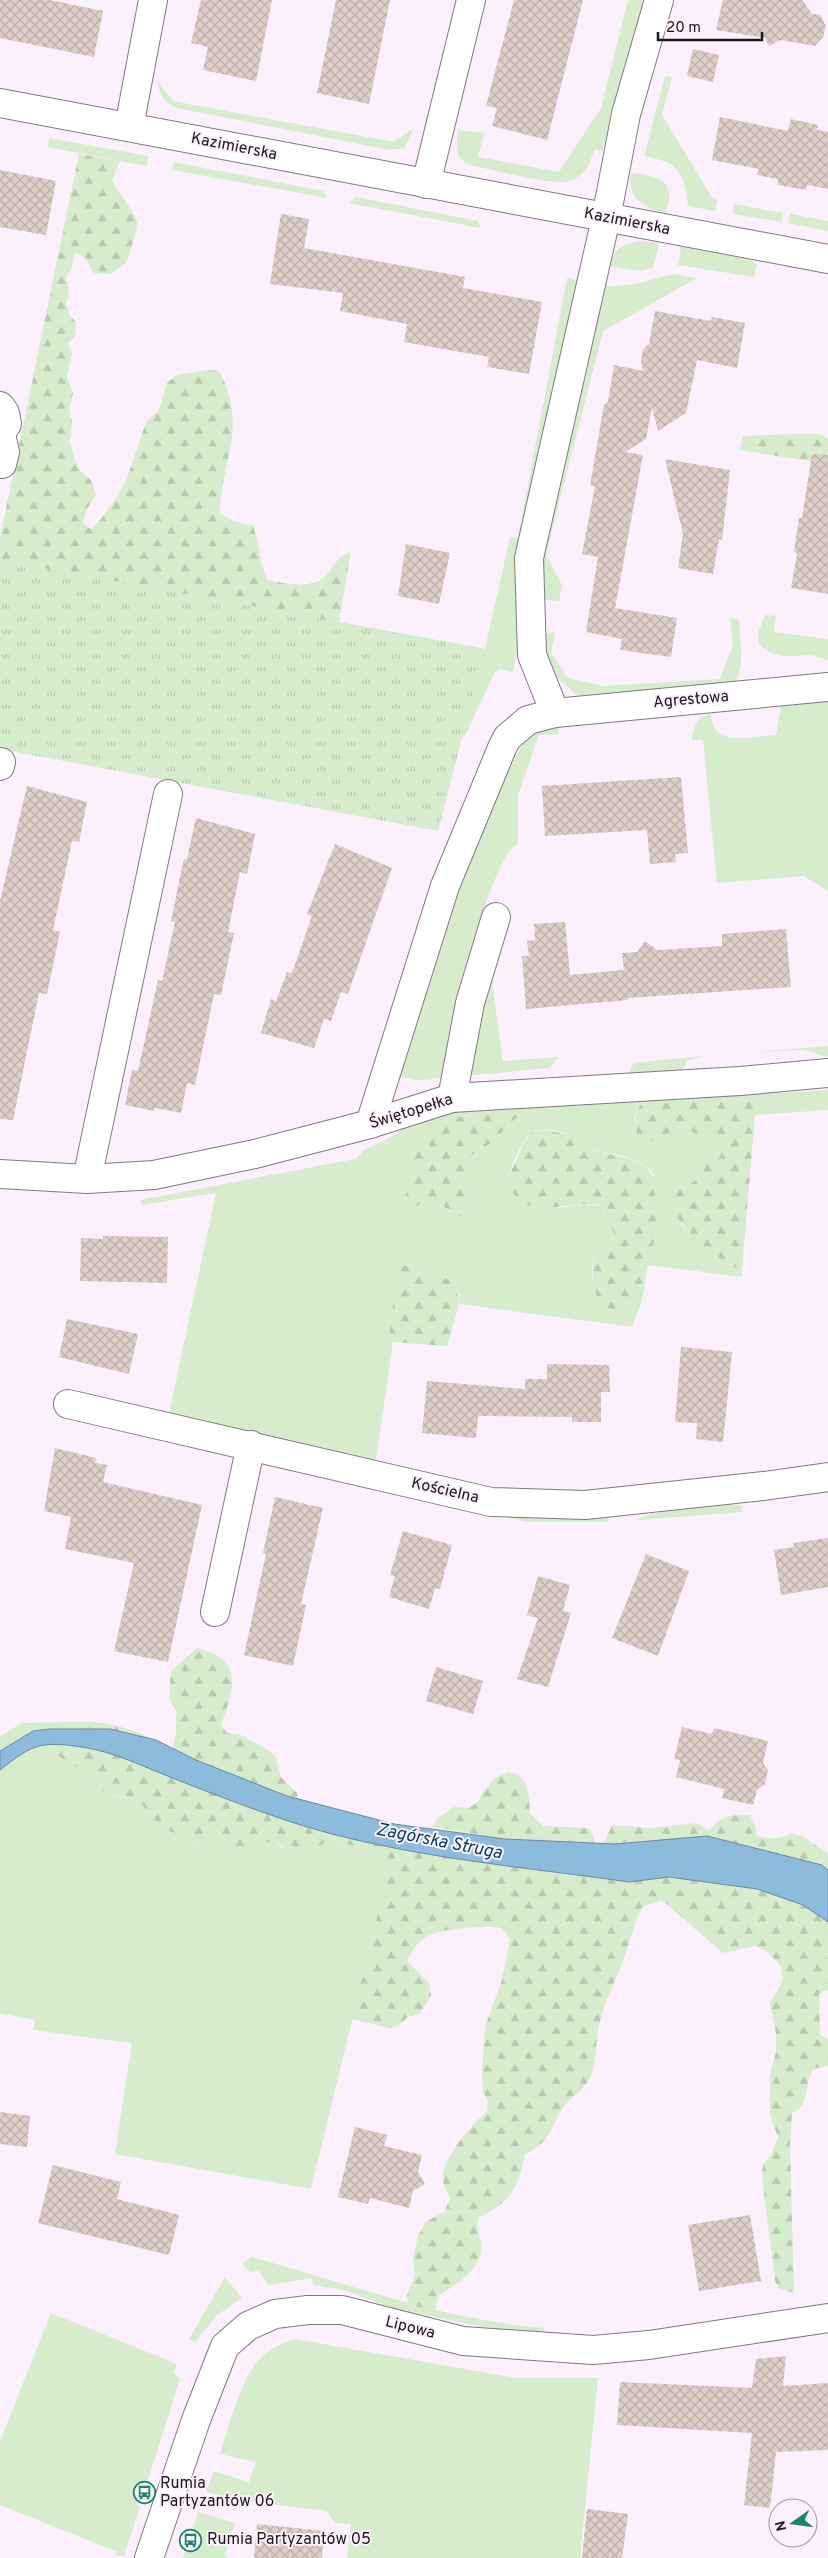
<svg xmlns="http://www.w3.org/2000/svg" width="828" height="2558" viewBox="0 0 828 2558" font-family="Overpass,sans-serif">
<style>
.grass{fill:#d6eccc;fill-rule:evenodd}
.forest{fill:url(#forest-firs)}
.park{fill:url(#park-tufts)}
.water{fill:#8cbbdb;stroke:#6a8aa1}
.building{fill:url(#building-cross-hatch)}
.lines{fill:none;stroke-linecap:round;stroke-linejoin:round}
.minor-casing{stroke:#827883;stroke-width:30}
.minor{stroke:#fff;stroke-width:28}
.labels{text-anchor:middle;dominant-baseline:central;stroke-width:4;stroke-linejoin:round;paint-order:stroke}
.street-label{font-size:16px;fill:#1b171b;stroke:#fbf0fc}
.poi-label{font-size:16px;fill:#1b171b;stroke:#fbf0fc;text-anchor:start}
.water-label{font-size:18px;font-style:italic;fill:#003d5b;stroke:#fbf0fc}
</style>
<defs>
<pattern id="forest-firs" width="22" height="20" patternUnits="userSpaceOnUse" patternTransform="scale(1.25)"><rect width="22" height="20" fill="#d6eccc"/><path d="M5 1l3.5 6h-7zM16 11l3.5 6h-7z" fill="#b7caaf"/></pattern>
<pattern id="park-tufts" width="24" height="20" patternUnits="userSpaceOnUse" patternTransform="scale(1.25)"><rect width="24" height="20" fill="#d6eccc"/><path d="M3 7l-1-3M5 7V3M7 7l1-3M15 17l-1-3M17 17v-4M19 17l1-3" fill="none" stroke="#b7caaf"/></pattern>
<pattern id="building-cross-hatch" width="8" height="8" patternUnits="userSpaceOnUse" patternTransform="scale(1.25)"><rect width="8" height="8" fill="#decec7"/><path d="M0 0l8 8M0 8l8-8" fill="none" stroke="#beb0aa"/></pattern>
</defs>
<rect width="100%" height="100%" fill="#fbf0fc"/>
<g class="grass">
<path d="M628 0H645L602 151 594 150C590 164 585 176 569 181 554 186 489 169 470 165 454 158 456 146 458 130L484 133 478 157 559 172 601 108Z"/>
<path d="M665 76 672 77 662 115 713 199 717 200 715 211 688 206C685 172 678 162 644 156Z"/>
<path d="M157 80 173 101 394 142 414 128 404 148 390 150 177 108C164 103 159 93 157 80Z"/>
<polygon points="49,138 148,156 147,166 48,147"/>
<polygon points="174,162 323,191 327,198 172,170"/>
<path d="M631 173C643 174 667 176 669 192 670 199 667 207 666 213 645 209 626 197 631 173Z"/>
<polygon points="356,197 478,221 481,228 349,203"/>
<polygon points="734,204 783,213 782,222 733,214"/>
<polygon points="790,214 828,221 828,231 788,223"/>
<path d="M640 241 659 243 653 268 638 271 610 266C613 250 623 243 640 241Z"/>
<polygon points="681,247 751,260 757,265 754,277 678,265"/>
<path d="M673 274 697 278 603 331 546 554 562 585 559 601 539 599 538 559 605 285C626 289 652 279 673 274Z"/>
<polygon points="567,278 581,281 513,672 500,669 495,672 466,734 462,737 36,566 485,649 510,537 518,538"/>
<path d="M765 615 776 616 774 632 828 639V660C822 658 814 655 808 655 787 656 777 660 759 644L758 633Z"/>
<path d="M730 618 739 620C740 641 746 671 732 687L592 700 577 695 554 675 542 657 540 628 545 634 555 632 551 653 568 678 603 686 720 679 733 645Z"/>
<path d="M828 693V891L804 876 717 883 703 740H692C693 728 697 716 711 714 712 749 752 736 776 735L782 701Z"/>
<path d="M555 722 559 729 558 734 539 735 518 795V843C505 853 503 862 496 877 468 941 457 1007 448 1077 433 1078 407 1086 397 1071L434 945 495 795 525 740 523 734Z"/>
<polygon points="489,961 503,1061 559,1057 549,1068 464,1076"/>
<polygon points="828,1046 828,1057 804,1050 755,1052"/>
<path d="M702 1056 687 1061C681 1081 649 1075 632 1075L630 1070 634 1063Z"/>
<path d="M763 1090 782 1093 828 1090V1110L755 1115 760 1097 640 1105 634 1118 635 1132 666 1137 674 1126C691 1123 688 1131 701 1135 707 1138 714 1139 721 1141L722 1151 719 1158 705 1166 700 1178 676 1192 681 1225C702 1241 718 1262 742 1270V1277L648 1265 657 1231V1217L646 1207C667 1177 650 1163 619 1155 610 1153 601 1153 593 1149 586 1146 580 1141 574 1137 565 1131 542 1127 533 1132 522 1138 510 1170 506 1182L559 1208 581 1204 604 1206 603 1213 614 1233C611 1245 605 1247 597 1254 586 1264 595 1288 598 1300L631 1306 642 1301 632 1327 459 1304V1294L439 1275 416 1270 402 1263 389 1339 393 1342 376 1460 436 1474 433 1479 169 1414 216 1193 142 1205 140 1200 355 1159 367 1148 384 1141 429 1112 674 1099ZM522 1114C511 1121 503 1133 492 1141 484 1148 477 1150 470 1159L472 1170 466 1187 467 1215 448 1211 435 1200 426 1199 410 1212 440 1119Z"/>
<path d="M728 1504 741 1506 743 1512 637 1520C647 1511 711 1506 728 1504Z"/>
<polygon points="514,1515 598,1516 608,1518 608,1522 530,1522 508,1518"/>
<polygon points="77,1722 75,1729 33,1731 0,1751 0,1736 22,1723"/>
<path d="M41 1744H53V1754C75 1763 91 1778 107 1795 140 1798 143 1802 161 1829L185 1836 197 1847 214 1838 237 1847 250 1848 261 1842H275L281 1847 326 1837 391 1859 311 2189 115 2154 132 2043 33 2030 35 2020 0 2013V1770L21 1753Z"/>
<path d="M252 2257C349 2284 443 2320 544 2328L546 2336 478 2326 416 2313 412 2315 343 2290 313 2285 312 2278 268 2285 258 2270 250 2272 242 2264Z"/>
<polygon points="225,2277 242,2298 217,2315 195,2342 189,2339"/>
<polygon points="51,2313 177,2364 174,2372 180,2379 145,2489 141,2489 136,2504 140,2507 124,2556 116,2556 117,2552 0,2505 0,2441"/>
<path d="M295 2339 516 2378H598L580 2558H347L351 2524 335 2523 327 2511 243 2501 206 2492 214 2471 249 2482 256 2462 220 2454C228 2429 241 2379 258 2361 268 2350 281 2344 295 2339Z"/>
<polygon points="198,2512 235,2523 225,2554 227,2558 183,2558"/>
</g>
<g class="forest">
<path d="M79 154 120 161 112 181C118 193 138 215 137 224 137 233 129 252 127 262L110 274 94 273 85 258 75 251 72 267 66 278 69 291 66 305 70 316 76 322 75 337 68 343 72 353 67 377 73 394 69 409 72 421 70 443 78 469 91 480 96 495 86 510 83 523 90 529 98 523 118 495 127 478 146 422 159 410 167 383 177 375 207 370 219 371C249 427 221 459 220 514L236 522 253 526C260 544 259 562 267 580 287 583 314 592 329 572 337 561 339 556 351 551L339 622 0 560V538Z"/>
<polygon points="797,434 820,434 828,439 828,464 740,450 743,436"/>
<path d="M760 1096 755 1115 742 1270C718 1262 685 1231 672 1210L676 1192 700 1178 705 1166 719 1158 722 1151 721 1142C713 1138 704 1137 696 1134 685 1128 692 1123 674 1126L666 1137 657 1142C632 1136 630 1128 640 1105Z"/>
<path d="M523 1113C511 1121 503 1132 493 1141 485 1148 477 1150 470 1158L472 1170 466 1187 467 1215 456 1216 435 1200 426 1199 410 1212 404 1213 412 1145 440 1118Z"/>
<path d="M543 1130 572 1135 593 1150 630 1159 644 1165 657 1182 655 1194 646 1207 657 1217V1231L648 1265 642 1301C615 1314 596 1314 593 1279 593 1272 591 1263 595 1256 601 1246 611 1248 614 1233L603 1213 604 1206C567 1196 529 1228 506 1182L523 1145 532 1132Z"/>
<polygon points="398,1262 416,1270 439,1275 456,1284 459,1304 447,1346 393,1342 389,1339"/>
<path d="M197 1648C245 1660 234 1689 221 1725L227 1733 241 1735 268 1750 276 1757 281 1777 297 1793 298 1799 403 1828 828 1888V1991L825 1990 819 1994 820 2034 828 2040V2066L813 2069C804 2085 810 2106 792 2113L790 2145 794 2293 779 2288 775 2281 762 2176 763 2164 771 2155 778 2137 770 2115V2074L776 2052V2033L770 2003 783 1980 781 1967 768 1952 755 1946 723 1953 662 1900 642 1907C634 1925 629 1943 623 1961 616 1981 605 2000 600 2021 595 2039 598 2060 590 2078 584 2091 569 2097 562 2109 550 2130 549 2143 525 2154 518 2188 512 2201 479 2217 475 2232 479 2230 481 2243 485 2267 456 2285 439 2295L435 2311 408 2304 407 2295 415 2276 413 2257 418 2236 426 2222 445 2211 450 2198C448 2193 443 2185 443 2180 441 2160 472 2123 487 2112L488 2101 483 2091 482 2074 485 2027 502 1980 510 1939 502 1928C485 1925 447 1928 430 1935 419 1940 411 1951 407 1961L429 1983 431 1996 420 2013 408 2017 399 2025 390 2028 352 2019 391 1859 327 1837 323 1844 309 1851 295 1853 275 1842H261L250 1848 237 1847 214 1838 198 1847 185 1836 161 1829C144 1804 138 1796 107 1795 91 1778 75 1763 53 1754V1744L71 1746 77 1722C112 1720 142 1733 172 1748L176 1733V1710L169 1698 171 1671Z"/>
<path d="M508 1772C529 1774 529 1796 530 1814L543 1826 588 1828 593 1834 595 1843 505 1839 432 1827 439 1817 454 1807 469 1808 478 1802 484 1791 495 1778Z"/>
<path d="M739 1815H750L755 1825 757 1836C770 1839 780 1840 791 1833L804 1837 828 1854V1870L822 1865 604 1843 612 1825 652 1828 697 1823 704 1828 710 1830C719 1819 725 1816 739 1815Z"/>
</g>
<polygon class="park" points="0,560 485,649 438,831 0,749"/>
<path class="water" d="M49 1729H110L156 1740 196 1760 287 1796 394 1824 505 1839 615 1844 707 1836 822 1865 828 1870V1922L803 1905 757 1889 669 1877 629 1882C517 1866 400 1857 291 1822 252 1809 213 1794 175 1779 144 1767 115 1752 82 1747 40 1741 33 1744 0 1770V1751L33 1731Z"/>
<g class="building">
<polygon points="0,0 50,0 103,11 94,57 0,38"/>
<polygon points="201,0 272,0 256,81 203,70 208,47 191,43"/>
<polygon points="336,0 390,0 369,104 317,93"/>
<polygon points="514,0 583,0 547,140 492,126 497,108 486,106"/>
<polygon points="723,0 802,0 812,14 820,15 826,26 823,37 815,46 781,40 769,46 765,38 716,30"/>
<polygon points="693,49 719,55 713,82 687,76"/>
<polygon points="720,117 788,131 791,119 818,125 817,130 828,132 828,189 807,185 806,190 778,185 778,179 757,175 759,169 712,160"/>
<polygon points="0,170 56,181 46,235 0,227"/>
<polygon points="281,214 309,219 304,248 465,277 463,288 542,302 529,374 487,367 489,357 404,342 407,324 340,311 343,293 270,284"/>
<polygon points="655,311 711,321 712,317 745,323 737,368 697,360 686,413 658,431 652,407 646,439 625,452 643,455 615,608 677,618 671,657 620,650 622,639 586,632 598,557 582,554 595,486 590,486 604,405 608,402 614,365 643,371 641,362 643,349 649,344"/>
<polygon points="812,454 828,455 828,594 791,588 797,553 794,552 799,518 802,518"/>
<polygon points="665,459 730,470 722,540 719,539 713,574 678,568 683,534"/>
<polygon points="406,544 450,553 439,604 398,596"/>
<polygon points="681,777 688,853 675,854 676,862 650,864 647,830 545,836 542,786"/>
<polygon points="27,786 87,802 79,842 72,841 53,930 60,932 47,994 39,993 13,1120 0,1119 0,901"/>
<polygon points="196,818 255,834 247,874 240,872 228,932 234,933 221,995 214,994 195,1085 187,1083 181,1113 155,1108 154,1111 125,1105 132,1070 138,1071 158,980 162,981 175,922 171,921 179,882 184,859 187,859"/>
<polygon points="335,844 392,868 348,994 341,992 331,1021 324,1019 314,1048 261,1033 271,999 276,1001 287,972 292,973 312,916 307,914"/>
<polygon points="565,922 570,975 624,970 622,953 637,952 645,941 657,950 722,946 722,934 786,929 791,987 627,998 628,1000 526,1009 522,956 529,956 527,941 535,940 534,924"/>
<polygon points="103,1236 168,1237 167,1283 80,1281 81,1238 103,1239"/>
<polygon points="67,1319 138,1334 129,1374 59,1357"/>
<polygon points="681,1347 732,1352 723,1442 696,1439 697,1423 675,1422"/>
<polygon points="547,1364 609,1365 610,1392 601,1392 601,1422 572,1422 572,1417 478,1416 476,1438 422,1433 427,1381 525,1389 525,1379 547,1379"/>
<polygon points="55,1448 96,1458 95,1463 107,1465 103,1482 202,1505 168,1662 114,1651 134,1563 65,1549 71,1517 44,1511"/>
<polygon points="275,1497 323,1508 301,1604 306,1605 293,1666 244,1655 266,1554 263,1553"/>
<polygon points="403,1531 452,1545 440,1589 435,1588 429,1609 389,1597 395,1576 390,1575"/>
<polygon points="828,1538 828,1587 781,1595 774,1550 794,1547 793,1543"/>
<polygon points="646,1554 689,1571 658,1656 612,1638"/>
<polygon points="538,1576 570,1585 563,1611 571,1613 548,1687 517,1679 538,1618 527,1615"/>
<polygon points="436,1667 483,1681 473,1714 426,1701"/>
<polygon points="682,1727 712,1734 714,1728 768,1741 763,1763 768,1770 765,1784 757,1790 753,1805 722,1798 724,1789 676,1777 680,1760 674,1759"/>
<polygon points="0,2112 30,2116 27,2147 0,2144"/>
<polygon points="355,2127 387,2135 384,2146 422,2155 418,2172 425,2184 413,2191 409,2208 370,2198 368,2204 338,2197"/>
<polygon points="53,2165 121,2182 117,2199 179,2215 169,2255 38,2223"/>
<polygon points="750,2215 761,2281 699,2291 688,2225"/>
<polygon points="786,2356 783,2386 828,2383 828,2450 776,2452 770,2508 744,2505 752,2433 617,2425 620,2382 752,2388 756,2359"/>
<polygon points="587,2509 628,2514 622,2558 582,2558"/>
<polygon points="257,2524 324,2531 322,2558 254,2558"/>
</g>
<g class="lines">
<defs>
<g id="minor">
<polyline points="0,103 828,259"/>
<polyline points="129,127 153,0"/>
<polyline points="426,184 471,0"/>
<polyline points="0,406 5,413 7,424 0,434"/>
<polyline points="1,434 5,452 2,464"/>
<polyline points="555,713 532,655 529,558 606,218 626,114 659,0"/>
<polyline points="0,766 1,762"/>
<polyline points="452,1098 470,1003 496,917"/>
<polyline points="370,1124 445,886 502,748 507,738 528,720 555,713 828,687"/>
<polyline points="0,1174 87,1179 154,1175 255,1154 370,1124 452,1098 740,1081 828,1073"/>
<polyline points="87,1179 168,794"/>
<polyline points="68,1404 491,1502 585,1505 764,1486 828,1477"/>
<polyline points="215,1612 251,1445"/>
<polyline points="149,2558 196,2420 225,2346 248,2326 275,2314 308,2310 342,2310 463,2341 593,2350 649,2345 828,2318"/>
</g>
</defs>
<use href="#minor" class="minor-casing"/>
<use href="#minor" class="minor"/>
</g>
<defs>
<symbol id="bus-ring" viewBox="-11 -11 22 22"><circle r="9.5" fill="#fbf0fc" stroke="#188663" stroke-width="1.5"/><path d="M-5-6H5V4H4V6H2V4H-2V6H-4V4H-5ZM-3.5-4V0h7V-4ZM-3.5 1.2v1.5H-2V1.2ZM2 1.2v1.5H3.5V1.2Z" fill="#188663"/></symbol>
</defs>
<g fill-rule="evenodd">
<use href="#bus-ring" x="132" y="2480" width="25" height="25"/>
<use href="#bus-ring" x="178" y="2528" width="25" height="25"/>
</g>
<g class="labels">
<g class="street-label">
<text transform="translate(234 147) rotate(11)">Kazimierska</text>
<text transform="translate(627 222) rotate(11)">Kazimierska</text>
<text transform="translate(691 700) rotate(-5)">Agrestowa</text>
<text transform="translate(411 1112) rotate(-17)">Świętopełka</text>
<text transform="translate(445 1491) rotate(13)">Kościelna</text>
<text transform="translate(410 2328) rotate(14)">Lipowa</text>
</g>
<g class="poi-label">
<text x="160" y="2484">Rumia<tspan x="160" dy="18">Partyzantów 06</tspan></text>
<text x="207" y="2540">Rumia Partyzantów 05</text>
</g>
<g class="water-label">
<text transform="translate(439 1842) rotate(11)">Zagórska Struga</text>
</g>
</g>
<g transform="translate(793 2523) rotate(256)"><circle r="24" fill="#fbf0fc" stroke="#a199a2"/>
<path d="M0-4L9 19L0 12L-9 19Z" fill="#188663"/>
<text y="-8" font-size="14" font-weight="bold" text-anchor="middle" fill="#1b171b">N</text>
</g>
<path d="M658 32v8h104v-8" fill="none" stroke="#1b171b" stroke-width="2.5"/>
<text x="666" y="32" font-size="15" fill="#1b171b" stroke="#fbf0fc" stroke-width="4" paint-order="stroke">20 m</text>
</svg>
